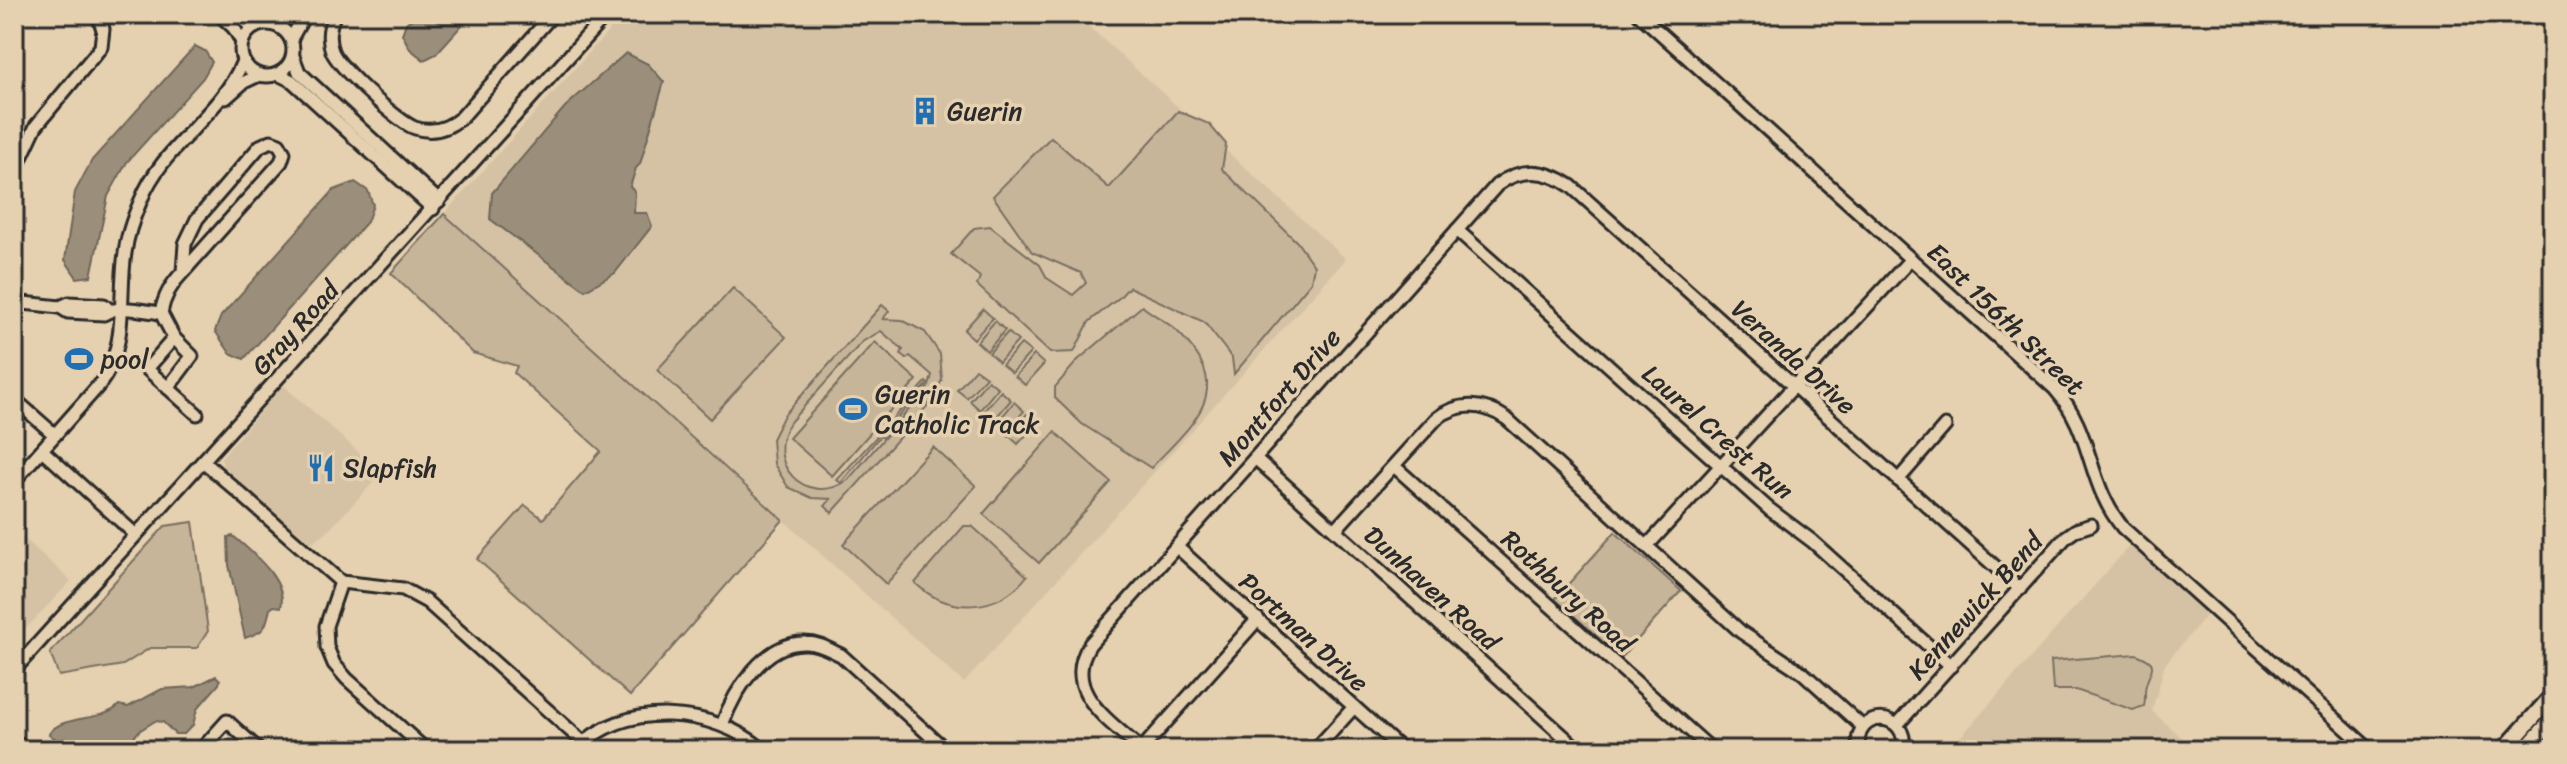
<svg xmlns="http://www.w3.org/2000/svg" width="2567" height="764" viewBox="0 0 2567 764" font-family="Sriracha,sans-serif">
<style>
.built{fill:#d5c2a4}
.green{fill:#c7b599;stroke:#797062;stroke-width:2;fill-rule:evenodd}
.water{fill:#9b8e7a;stroke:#6e665a;stroke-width:2}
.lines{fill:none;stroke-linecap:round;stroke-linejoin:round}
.minor-casing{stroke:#2b2b2b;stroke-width:17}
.major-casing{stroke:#2b2b2b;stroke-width:20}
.minor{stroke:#e5d0af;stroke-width:11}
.major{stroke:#e5d0af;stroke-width:14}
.labels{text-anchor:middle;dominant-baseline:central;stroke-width:7;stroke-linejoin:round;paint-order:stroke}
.poi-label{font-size:26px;fill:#2b2b2b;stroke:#e5d0af;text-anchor:start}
.street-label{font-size:26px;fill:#2b2b2b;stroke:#e5d0af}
</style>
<rect width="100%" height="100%" fill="#e5d0af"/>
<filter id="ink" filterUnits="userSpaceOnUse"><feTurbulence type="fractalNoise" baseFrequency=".0125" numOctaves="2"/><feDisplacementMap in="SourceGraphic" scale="16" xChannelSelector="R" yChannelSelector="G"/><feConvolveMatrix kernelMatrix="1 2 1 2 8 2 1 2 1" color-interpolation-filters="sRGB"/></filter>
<g filter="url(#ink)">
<g class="built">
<polygon points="624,14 1075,14 1346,259 964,683 444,214"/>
<polygon points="283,385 382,473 328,531 309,544 224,470 221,458"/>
<polygon points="14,529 71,581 14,641"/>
<polygon points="2132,543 2209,612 2165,664 2152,711 2196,750 1949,750"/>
</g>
<g class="green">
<polygon points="1178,111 1209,124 1226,144 1222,169 1297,242 1314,266 1311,282 1234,374 1232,358 1204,322 1129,287 1120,297 1089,322 1074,352 1050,353 977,285 980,277 951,254 974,228 990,226 1040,265 1047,278 1073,295 1086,283 1081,273 1032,252 993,196 1051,137 1109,188"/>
<polygon points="444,214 783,520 630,696 477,559 525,505 543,519 601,451 514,373 517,366 473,353 391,273"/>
<polygon points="733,288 786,337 710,419 657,370"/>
<path d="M882 305 889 311 883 319 902 320 925 332 940 354 942 380 930 403 832 513 825 506 831 499 812 498 788 487 774 464 772 439 784 415ZM881 331 903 350 901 354 906 359 910 356 932 375 929 386 848 480C806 509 761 461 791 421L862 342Z"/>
<path d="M1142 306C1153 315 1166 321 1177 331 1238 390 1195 421 1151 468L1082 424 1055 398V387L1078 360Z"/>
<polygon points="983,309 993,318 974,339 964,330"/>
<polygon points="995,321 1005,330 987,351 977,342"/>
<polygon points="1008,332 1018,341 999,362 989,353"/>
<polygon points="875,342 917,380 832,476 789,438"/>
<polygon points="1021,344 1031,352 1012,373 1002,365"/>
<polygon points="1034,355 1044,364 1025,385 1015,376"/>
<polygon points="975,369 986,377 967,398 957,390"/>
<polygon points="988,380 998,388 980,410 970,401"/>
<polygon points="926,382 928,384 889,427 890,429 883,438 880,436 841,483 837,480"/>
<polygon points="1001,391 1011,400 993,421 983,412"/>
<polygon points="1014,402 1024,411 1006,432 996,424"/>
<polygon points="1027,414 1037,423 1018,444 1008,435"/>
<polygon points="1055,432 1111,482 1039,563 983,514"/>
<polygon points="933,447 976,486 886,584 843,544"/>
<polygon points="193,522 208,631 197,648 150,648 123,665 59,676 50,653 165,526"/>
<path d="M964 526H972L1027 576C998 613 949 615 915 583Z"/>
<polygon points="1615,532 1681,591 1621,658 1555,599"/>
<path d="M2136 654C2162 664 2150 668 2146 685 2144 691 2146 699 2144 706L2133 710 2076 690H2053L2051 661Z"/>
</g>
<g class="water">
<polygon points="419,14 472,14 436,54 424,60 410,49 402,34 406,23"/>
<polygon points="195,46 205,51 212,62 203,78 127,162 108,196 91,276 77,278 65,260 75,192 92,160"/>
<polygon points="626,53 648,64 664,82 640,164 636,168 630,187 635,192 634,213 647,213 652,226 615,273 585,290 490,219 492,193 565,107"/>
<polygon points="355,182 368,191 373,205 367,222 244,359 230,353 215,331 221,316 334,190"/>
<path d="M233 536C252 552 288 581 281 607L274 606 270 609C265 629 266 631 245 638L229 565 228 537Z"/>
<path d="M216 676 220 680 219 684 197 709 193 725 184 734H175L163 722 155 721 139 731 123 750C101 750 66 750 49 734 61 714 105 722 119 705L128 707 162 689 194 687Z"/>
</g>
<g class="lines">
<defs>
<g id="minor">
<polyline points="219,14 234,28 242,42"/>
<polyline points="235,14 254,27"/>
<path d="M335 14C329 26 327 38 332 51 338 67 399 123 415 128 433 134 449 128 462 117L553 14"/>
<path d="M1639 14 2055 389C2094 433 2086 483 2123 528L2370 750"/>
<circle cx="267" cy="50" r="26"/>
<polyline points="275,25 294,14"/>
<polyline points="291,39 305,14"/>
<polyline points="293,56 299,72 439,201"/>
<polyline points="278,74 292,81 433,209"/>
<polyline points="226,98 244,82 259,75"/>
<polyline points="14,173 36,126 101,47 103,29 97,14"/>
<polyline points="1457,230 1769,509 1812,541 1951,666"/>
<path d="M14 302 60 307 68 312 104 314C119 304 143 311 161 313"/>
<polyline points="60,307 69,303 104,305 109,310"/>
<path d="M161 313C164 296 171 284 183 272L281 162 284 153 279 144 271 141 260 146 197 219 185 244 183 272"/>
<polyline points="161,313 174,338 147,369 197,414"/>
<polyline points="168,388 192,356 174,338"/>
<polyline points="14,399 55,435"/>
<polyline points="42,450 136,535"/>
<polyline points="1255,458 1579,750"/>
<polyline points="203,461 341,582 403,589 427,602 583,742"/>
<polyline points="1394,466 1712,750"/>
<polyline points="1898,480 1945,426"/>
<path d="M14 481 100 384C129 345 118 298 125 253 127 235 134 216 141 200 162 146 221 115 243 61"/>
<path d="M1335 530 1436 419C1459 401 1484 403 1507 419L1741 632 1803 673 1863 727"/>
<polyline points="1647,546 1911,259"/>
<polyline points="1177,547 1402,750"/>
<polyline points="341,582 326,626 327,647 334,664 347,679 426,750"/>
<polyline points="14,670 607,14"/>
<path d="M722 725C734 691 765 641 806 643 819 643 830 650 841 655L946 750"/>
<polyline points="1897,725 2066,537 2076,530 2091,525"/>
<polyline points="14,740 26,750"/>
<polyline points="201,750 227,721 259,750"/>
<path d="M576 750C622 700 714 707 763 750"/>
<polyline points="1141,750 1258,619"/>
<path d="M1142 750C1110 721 1060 691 1090 644L1497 185C1521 167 1546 169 1571 186L2020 589"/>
<polyline points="1315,750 1354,707"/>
<path d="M1859 750C1851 709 1910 709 1903 750"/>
</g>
<g id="major">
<polyline points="2504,750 2553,695"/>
<polyline points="2525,750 2553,719"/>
</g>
</defs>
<use href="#minor" class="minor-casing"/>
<use href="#major" class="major-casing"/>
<use href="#minor" class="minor"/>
<use href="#major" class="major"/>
</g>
</g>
<defs>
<symbol id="building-bare" viewBox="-9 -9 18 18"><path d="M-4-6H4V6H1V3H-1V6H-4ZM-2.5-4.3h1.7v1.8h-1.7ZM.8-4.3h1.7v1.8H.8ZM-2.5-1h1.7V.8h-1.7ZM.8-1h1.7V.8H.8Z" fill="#1f6fb2" stroke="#e5d0af" stroke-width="2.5" paint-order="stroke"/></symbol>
<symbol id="stadium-bare" viewBox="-9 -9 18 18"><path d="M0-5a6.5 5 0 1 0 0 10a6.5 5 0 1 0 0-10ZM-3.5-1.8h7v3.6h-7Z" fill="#1f6fb2" stroke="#e5d0af" stroke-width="2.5" paint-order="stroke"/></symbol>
<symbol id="restaurant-bare" viewBox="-9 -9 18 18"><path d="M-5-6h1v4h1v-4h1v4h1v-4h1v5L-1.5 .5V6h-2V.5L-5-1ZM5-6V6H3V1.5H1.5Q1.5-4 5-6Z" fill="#1f6fb2" stroke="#e5d0af" stroke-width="2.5" paint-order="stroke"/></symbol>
</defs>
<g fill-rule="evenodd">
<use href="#building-bare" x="905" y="91" width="40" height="40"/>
<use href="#stadium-bare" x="59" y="339" width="40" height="40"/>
<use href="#stadium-bare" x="833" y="389" width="40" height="40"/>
<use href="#restaurant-bare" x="301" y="448" width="40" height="40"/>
</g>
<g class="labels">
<g class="poi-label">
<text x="947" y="111">Guerin</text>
<text x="101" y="359">pool</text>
<text x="875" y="394">Guerin<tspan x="875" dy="30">Catholic Track</tspan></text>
<text x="343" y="468">Slapfish</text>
</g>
<g class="street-label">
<text transform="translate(2006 319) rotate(44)">East 156th Street</text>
<text transform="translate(295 328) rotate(-48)">Gray Road</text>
<text transform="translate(1794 357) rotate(42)">Veranda Drive</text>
<text transform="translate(1279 397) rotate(-49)">Montfort Drive</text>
<text transform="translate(1718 432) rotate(41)">Laurel Crest Run</text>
<text transform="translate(1432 588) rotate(42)">Dunhaven Road</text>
<text transform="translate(1568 591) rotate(42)">Rothbury Road</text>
<text transform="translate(1975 606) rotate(-48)">Kennewick Bend</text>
<text transform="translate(1304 632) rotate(42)">Portman Drive</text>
</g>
</g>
<rect width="2567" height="764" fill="none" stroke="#e5d0af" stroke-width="48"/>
<rect x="24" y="24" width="2519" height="716" fill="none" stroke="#2b2b2b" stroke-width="3" filter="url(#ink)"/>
</svg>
